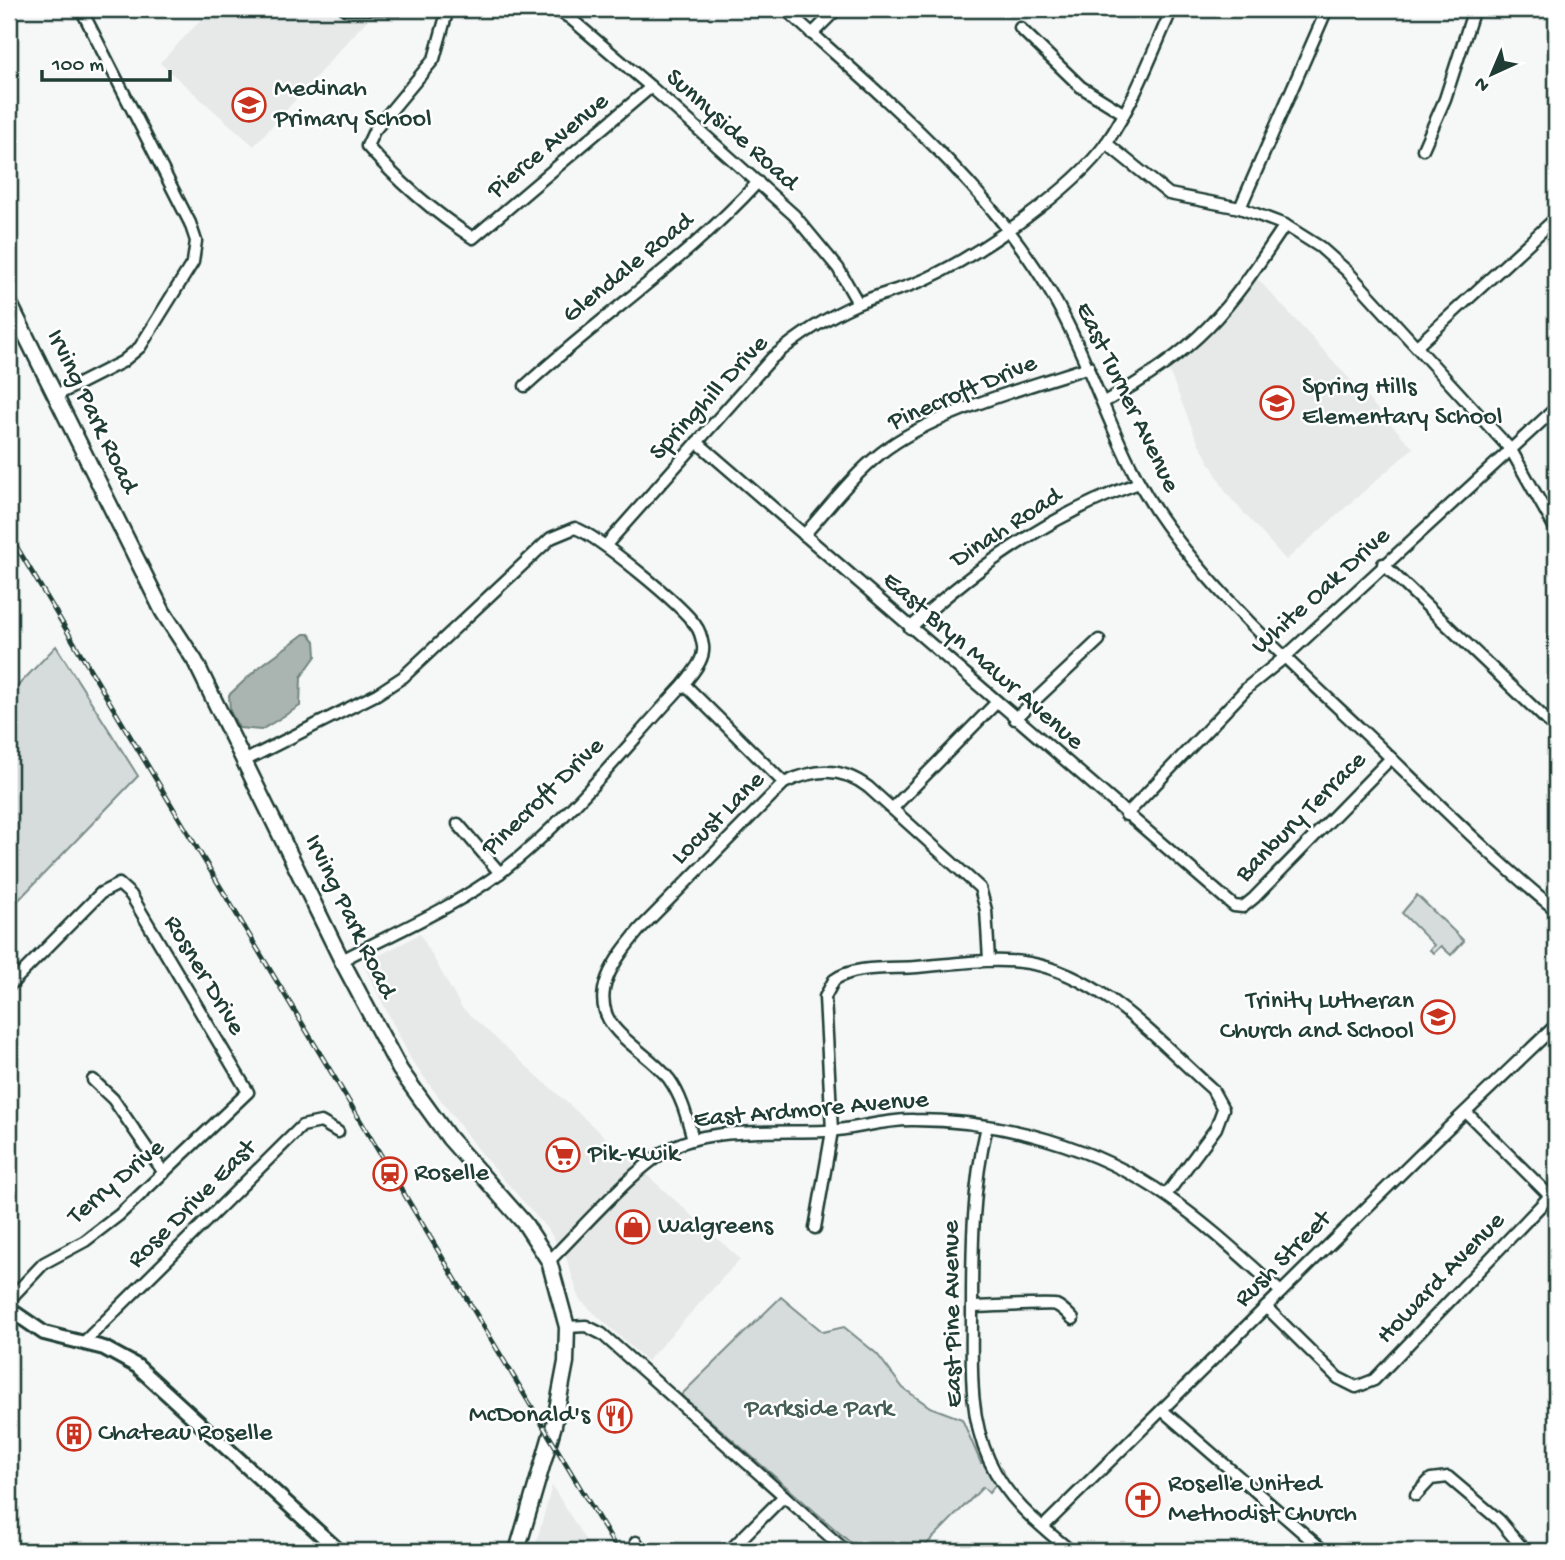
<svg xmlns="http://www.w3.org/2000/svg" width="1565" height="1560" viewBox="0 0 1565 1560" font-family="'Gochi Hand',sans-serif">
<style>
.built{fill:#e6e9e8}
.green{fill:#d6dcdb;stroke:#7a8c88;stroke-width:2}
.water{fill:#aab5b1;stroke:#72857f;stroke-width:2}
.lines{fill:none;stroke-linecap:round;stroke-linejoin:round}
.minor-casing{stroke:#1f3d34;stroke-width:15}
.tertiary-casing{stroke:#1f3d34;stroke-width:18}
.secondary-casing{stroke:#1f3d34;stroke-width:19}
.minor{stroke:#fff;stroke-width:10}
.tertiary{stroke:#fff;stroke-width:12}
.secondary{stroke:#fff;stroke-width:14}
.rail-casing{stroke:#1f3d34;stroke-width:5}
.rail{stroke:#fff;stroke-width:2.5;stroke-dasharray:8;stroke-linecap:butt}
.labels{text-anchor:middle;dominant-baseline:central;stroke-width:5;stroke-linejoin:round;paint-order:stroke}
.poi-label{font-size:26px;fill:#1f3d34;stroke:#fff;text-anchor:start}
.street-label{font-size:26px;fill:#1f3d34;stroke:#fff}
.park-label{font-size:26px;fill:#445d55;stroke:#fff}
</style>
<rect width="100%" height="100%" fill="#f6f7f7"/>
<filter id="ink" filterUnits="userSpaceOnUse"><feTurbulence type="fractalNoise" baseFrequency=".0143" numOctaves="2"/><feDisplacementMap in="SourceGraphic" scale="14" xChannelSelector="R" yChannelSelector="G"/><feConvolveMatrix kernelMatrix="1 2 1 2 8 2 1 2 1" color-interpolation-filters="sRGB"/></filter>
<g filter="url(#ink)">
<g class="built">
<polygon points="211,9 333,9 355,13 374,12 254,146 160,63"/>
<polygon points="1255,276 1413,448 1286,560 1227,494 1196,438 1168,368 1220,323"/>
<polygon points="420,934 461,1007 740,1259 647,1361 580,1300 567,1260 550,1232 478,1150 412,1061 363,964"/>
<polygon points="552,1486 592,1551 534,1551"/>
</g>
<g class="green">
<polygon points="56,646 138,776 9,910 9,695"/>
<polygon points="1417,895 1464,941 1451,955 1441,946 1434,953 1430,950 1434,945 1402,913"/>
<polygon points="781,1297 823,1332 844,1327 877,1354 903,1388 930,1407 962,1419 981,1463 985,1462 998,1482 989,1493 983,1487 920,1551 860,1551 681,1395"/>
</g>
<polygon class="water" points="304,634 309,634 315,641 316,656 301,677 300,706 261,730 239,728 230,711 229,695 258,668"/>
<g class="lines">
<defs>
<g id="minor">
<polyline points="345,9 399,9"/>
<path d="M448 9 434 59 374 131 367 146C397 180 435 213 473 238L651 87"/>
<polyline points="555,9 570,18 651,87 794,215 838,268 858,303"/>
<path d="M785 9C881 96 985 180 1051 293 1095 368 1115 456 1166 525 1223 603 1296 668 1366 734 1428 793 1489 856 1556 910"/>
<polyline points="1020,28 1081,87 1123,113"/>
<polyline points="812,34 837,9"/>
<polyline points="1106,143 1169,194 1240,208 1285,225 1320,247 1347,271 1511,450 1556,530"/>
<polyline points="1423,149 1445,99 1474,9"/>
<polyline points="1240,208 1327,9"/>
<polyline points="1417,346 1556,218"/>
<path d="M525 386C601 316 688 259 758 182"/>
<polyline points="57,395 122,362 140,347 193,262 196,241 190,223 81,9"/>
<path d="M1104 402C1198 351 1227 312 1285 225"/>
<polyline points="697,442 1234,906 1243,907 1254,898 1391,758"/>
<path d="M804 535C829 507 852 476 881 453 931 413 1028 387 1089 367"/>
<path d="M606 545 772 358C798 336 825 318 857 304 879 294 904 289 926 279 980 254 1073 190 1107 142 1135 101 1152 53 1172 9"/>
<polyline points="1383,564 1556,729"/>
<path d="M910 628C976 567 1053 513 1139 483"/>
<polyline points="684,684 784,783"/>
<polyline points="1015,719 1099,640"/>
<path d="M244 761 377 694 403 677 551 538 575 528C598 536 682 605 696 626 700 631 702 640 703 646 705 660 692 673 684 684 626 746 568 821 501 872 455 907 393 933 342 960"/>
<polyline points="893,808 996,703"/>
<polyline points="1126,815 1249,686 1285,657 1556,408"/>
<polyline points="458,824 500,873"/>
<polyline points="9,986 101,893 119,884 131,895 248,1092 119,1215 85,1241 44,1263 9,1300"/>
<polyline points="93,1080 113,1099 164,1173"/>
<polyline points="1466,1112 1556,1202"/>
<path d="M987 1126C972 1188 972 1249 972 1313 972 1363 968 1414 989 1460 1007 1500 1038 1524 1071 1551"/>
<path d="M693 1139C687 1118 682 1097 669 1079 655 1061 634 1049 618 1032 584 997 616 958 640 929L784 783C815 769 840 766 868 787L980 888 986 910 989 960"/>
<path d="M815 1228 832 1131 825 997 834 980C855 965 893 969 917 967 954 964 993 957 1029 963 1103 976 1158 1041 1212 1089L1223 1109 1216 1128 1166 1195"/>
<path d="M549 1261C581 1230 636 1165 673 1147 713 1127 781 1133 825 1131 855 1130 883 1119 914 1120 1001 1120 1096 1146 1168 1197 1208 1225 1244 1259 1281 1292"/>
<path d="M972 1307C984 1307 1051 1303 1056 1305 1063 1308 1068 1314 1073 1319"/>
<polyline points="1266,1307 1338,1378 1356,1387 1374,1380 1550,1196"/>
<polyline points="567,1327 586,1326 602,1334 846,1551"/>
<polyline points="85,1341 302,1126 321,1122 338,1132"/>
<polyline points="1162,1410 1324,1551"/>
<polyline points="1416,1495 1431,1479 1448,1477 1499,1520 1525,1551"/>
<polyline points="1043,1527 1419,1156 1556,1025"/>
<polyline points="636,1542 642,1551"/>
<polyline points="729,1551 784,1496"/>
</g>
<polyline id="tertiary" points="9,1309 44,1333 104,1348 137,1366 339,1551"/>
<polyline id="secondary" points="9,302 163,612 195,661 343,963 400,1070 449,1138 525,1224 549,1261 567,1327 566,1362 554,1425 517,1551"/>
</defs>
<use href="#minor" class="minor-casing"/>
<use href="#tertiary" class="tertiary-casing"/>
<use href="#secondary" class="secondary-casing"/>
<use href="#minor" class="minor"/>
<use href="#tertiary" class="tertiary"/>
<use href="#secondary" class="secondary"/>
<defs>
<polyline id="rail" points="9,534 618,1551"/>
</defs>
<use href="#rail" class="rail-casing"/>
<use href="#rail" class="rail"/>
</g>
</g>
<defs>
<symbol id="school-ring" viewBox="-11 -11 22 22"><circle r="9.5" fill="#fff" stroke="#c8321e" stroke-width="1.5"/><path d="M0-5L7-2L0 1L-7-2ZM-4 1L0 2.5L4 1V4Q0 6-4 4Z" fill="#c8321e"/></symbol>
<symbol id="supermarket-ring" viewBox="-11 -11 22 22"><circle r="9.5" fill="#fff" stroke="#c8321e" stroke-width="1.5"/><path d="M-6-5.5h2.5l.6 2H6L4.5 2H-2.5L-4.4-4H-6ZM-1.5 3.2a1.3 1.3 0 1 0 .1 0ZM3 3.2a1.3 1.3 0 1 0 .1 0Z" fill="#c8321e"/></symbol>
<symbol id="station-ring" viewBox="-11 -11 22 22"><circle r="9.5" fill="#fff" stroke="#c8321e" stroke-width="1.5"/><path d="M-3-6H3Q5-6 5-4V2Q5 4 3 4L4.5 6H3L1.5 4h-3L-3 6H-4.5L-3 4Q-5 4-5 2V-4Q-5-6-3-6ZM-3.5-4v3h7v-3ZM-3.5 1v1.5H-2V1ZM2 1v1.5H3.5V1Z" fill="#c8321e"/></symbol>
<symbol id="shop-ring" viewBox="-11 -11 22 22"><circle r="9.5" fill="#fff" stroke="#c8321e" stroke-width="1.5"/><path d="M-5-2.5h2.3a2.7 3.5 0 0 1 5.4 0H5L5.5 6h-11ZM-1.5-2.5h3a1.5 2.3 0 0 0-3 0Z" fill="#c8321e"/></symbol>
<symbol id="restaurant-ring" viewBox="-11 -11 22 22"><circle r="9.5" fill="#fff" stroke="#c8321e" stroke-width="1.5"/><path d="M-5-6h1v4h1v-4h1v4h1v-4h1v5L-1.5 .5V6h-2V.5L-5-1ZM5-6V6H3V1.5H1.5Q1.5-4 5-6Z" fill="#c8321e"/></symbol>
<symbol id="building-ring" viewBox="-11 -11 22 22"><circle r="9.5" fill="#fff" stroke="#c8321e" stroke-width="1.5"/><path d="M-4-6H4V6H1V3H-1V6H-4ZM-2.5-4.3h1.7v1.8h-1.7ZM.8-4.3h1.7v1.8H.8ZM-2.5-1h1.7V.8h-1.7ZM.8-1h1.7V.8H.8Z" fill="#c8321e"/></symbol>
<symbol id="church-ring" viewBox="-11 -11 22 22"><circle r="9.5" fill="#fff" stroke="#c8321e" stroke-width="1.5"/><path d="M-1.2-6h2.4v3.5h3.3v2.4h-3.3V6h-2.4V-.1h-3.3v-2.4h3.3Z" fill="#c8321e"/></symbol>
</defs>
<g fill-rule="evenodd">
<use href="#school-ring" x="230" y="86" width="38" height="38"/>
<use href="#school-ring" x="1258" y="384" width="38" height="38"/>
<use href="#school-ring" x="1419" y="998" width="38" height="38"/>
<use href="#supermarket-ring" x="544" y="1136" width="38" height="38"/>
<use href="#station-ring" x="371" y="1155" width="38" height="38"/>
<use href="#shop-ring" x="614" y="1208" width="38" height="38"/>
<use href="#restaurant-ring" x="596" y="1397" width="38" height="38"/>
<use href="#building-ring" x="55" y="1415" width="38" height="38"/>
<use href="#church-ring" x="1124" y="1481" width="38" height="38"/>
</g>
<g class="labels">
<g class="poi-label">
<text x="274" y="90">Medinah<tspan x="274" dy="30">Primary School</tspan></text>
<text x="1302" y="388">Spring Hills<tspan x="1302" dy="30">Elementary School</tspan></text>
<text x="1414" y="1002" text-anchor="end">Trinity Lutheran<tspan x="1414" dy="30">Church and School</tspan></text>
<text x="588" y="1155">Pik-Kwik</text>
<text x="414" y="1174">Roselle</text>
<text x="658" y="1227">Walgreens</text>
<text x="590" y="1416" text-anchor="end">McDonald's</text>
<text x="98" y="1434">Chateau Roselle</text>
<text x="1168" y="1485">Roselle United<tspan x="1168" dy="30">Methodist Church</tspan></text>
</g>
<g class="street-label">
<text transform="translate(731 131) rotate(42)">Sunnyside Road</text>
<text transform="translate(549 147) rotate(-40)">Pierce Avenue</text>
<text transform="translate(629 269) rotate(-39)">Glendale Road</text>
<text transform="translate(963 394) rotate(-23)">Pinecroft Drive</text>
<text transform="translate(1126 398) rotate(64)">East Turner Avenue</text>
<text transform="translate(710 399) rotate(-47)">Springhill Drive</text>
<text transform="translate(91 412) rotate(64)">Irving Park Road</text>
<text transform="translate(1007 529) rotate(-33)">Dinah Road</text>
<text transform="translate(1322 592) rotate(-42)">White Oak Drive</text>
<text transform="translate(982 662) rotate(41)">East Bryn Mawr Avenue</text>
<text transform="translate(544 798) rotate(-44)">Pinecroft Drive</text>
<text transform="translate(1302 818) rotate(-45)">Banbury Terrace</text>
<text transform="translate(719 819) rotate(-45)">Locust Lane</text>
<text transform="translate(349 917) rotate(64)">Irving Park Road</text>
<text transform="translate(203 976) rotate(59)">Rosner Drive</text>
<text transform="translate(811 1111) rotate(-5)">East Ardmore Avenue</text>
<text transform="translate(117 1183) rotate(-40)">Terry Drive</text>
<text transform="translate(193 1205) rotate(-45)">Rose Drive East</text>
<text transform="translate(1284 1260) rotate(-45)">Rush Street</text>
<text transform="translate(1442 1279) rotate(-46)">Howard Avenue</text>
<text transform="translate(954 1314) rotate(-91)">East Pine Avenue</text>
</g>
<g class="park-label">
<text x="819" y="1410">Parkside Park</text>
</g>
</g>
<rect width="1565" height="1560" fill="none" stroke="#fff" stroke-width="35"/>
<rect x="18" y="18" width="1530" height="1525" fill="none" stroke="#1f3d34" stroke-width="2.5" filter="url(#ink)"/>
<g transform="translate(1492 74) rotate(224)" stroke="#ffffff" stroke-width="5" paint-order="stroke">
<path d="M0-5L12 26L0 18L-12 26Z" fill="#1f3d34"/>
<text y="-10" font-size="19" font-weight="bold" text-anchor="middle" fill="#1f3d34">N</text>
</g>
<path d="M42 70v10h128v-10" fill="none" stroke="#1f3d34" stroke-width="3.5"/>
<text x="52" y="70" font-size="21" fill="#1f3d34" stroke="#ffffff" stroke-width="5" paint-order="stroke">100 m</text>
</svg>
